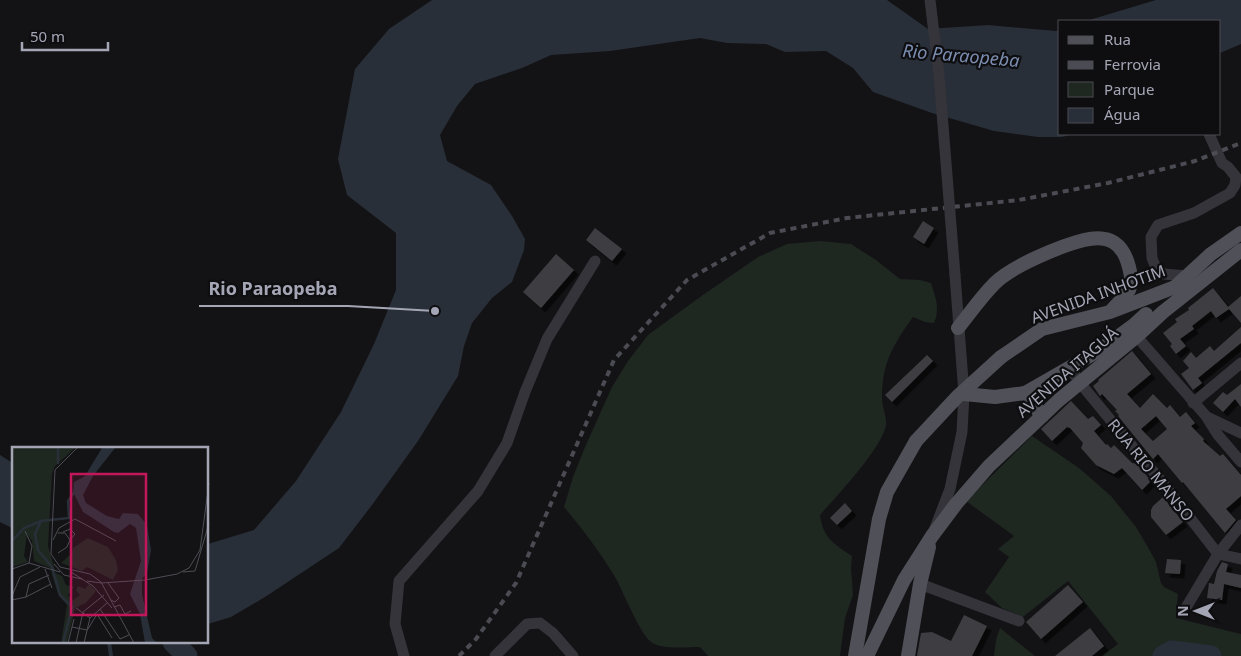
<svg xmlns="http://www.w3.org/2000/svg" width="1241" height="656" viewBox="0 0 1241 656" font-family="'Noto Sans',sans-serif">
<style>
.green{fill:#1f2721}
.water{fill:#292f38}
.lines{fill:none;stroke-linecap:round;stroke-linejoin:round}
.stream{stroke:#292f38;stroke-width:4}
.river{stroke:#292f38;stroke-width:21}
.building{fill:#3d3d42;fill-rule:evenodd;filter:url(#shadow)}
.minor{stroke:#34343a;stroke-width:11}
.major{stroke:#505059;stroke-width:14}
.rail{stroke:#4b4b53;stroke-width:4;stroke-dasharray:6 5;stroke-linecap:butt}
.minor-bridge{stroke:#34343a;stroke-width:11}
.major-bridge{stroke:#505059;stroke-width:14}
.labels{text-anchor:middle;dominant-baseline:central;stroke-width:4.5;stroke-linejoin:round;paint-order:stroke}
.street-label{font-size:16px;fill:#a4a6b5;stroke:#0e0e10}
.water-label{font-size:18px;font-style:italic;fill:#7b8db0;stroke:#0e0e10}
.inset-river{fill:none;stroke:#292f38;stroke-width:2.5}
.inset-road{fill:none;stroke:#4d4e55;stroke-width:1}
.view{fill:#c2185b;fill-opacity:0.15;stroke:#c2185b;stroke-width:2.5}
.inset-edge{fill:none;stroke:#a4a6b5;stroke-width:2.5}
.leader{fill:none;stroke:#a4a6b5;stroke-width:2}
.callout-dot{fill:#a4a6b5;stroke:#0e0e10;stroke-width:2}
.callout-label{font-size:18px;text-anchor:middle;font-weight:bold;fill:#a4a6b5;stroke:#0e0e10;stroke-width:4.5;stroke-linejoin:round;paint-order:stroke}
</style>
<defs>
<filter id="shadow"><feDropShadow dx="4.5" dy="4.5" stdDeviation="0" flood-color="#0009"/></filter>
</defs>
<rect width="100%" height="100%" fill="#131315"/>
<g class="green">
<path d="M820 241 851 244 876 260 900 279 920 280 931 283C936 298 940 309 934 323L925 322 913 317C893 345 882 363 882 398 882 407 887 417 886 425 883 447 836 497 820 515 823 538 834 544 852 556L851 568 853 595 845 618 840 656H708L700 647C687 647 661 650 651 642 640 634 622 589 614 575 599 551 582 528 564 507L573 477 585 447 612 387 628 361 648 335 700 297 758 257 787 244Z"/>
<polygon points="1032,436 1079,468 1111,496 1136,527 1149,549 1156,562 1161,583 1164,587 1178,594 1176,618 1241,634 1241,656 1102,656 1118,644 1068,581 1023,617 1002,608 985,592 1009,557 998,549 1014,536 966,501"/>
<polygon points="1000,628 1035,656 994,656 996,640"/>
</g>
<g class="water">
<polygon points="432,0 887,0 928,29 988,25 1056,31 1060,30 1060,134 1074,134 1062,137 1038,137 994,131 932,113 873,92 853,68 826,51 785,52 766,44 727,43 700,38 610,51 551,55 522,68 475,84 457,106 440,135 447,161 491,185 512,216 525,239 524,250 512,282 492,298 472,323 464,346 458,376 418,441 372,505 339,548 265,597 231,617 208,624 208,544 254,530 296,481 341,412 374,344 396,290 396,233 347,195 338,159 355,69 389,29"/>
<polygon points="1156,0 1241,0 1241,44 1220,53 1220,21 1086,21"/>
<polygon points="0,455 14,464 14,529 0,522"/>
</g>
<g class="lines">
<polyline class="stream" points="109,642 111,656"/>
<g class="river">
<polyline points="173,642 187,656"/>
<polyline points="1163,656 1172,651 1211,656"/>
</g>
</g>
<g class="building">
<polygon points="923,221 934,228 924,244 913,237"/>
<polygon points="595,228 622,249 612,261 586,240"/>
<polygon points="556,254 574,270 541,308 523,292"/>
<polygon points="1213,288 1228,307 1241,296 1241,323 1229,309 1216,318 1211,311 1192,326 1194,329 1180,339 1186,346 1176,354 1170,346 1172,344 1163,333 1177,322 1175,319 1189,310 1188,308"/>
<polygon points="1241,327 1241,343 1198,378 1202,383 1193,390 1181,374 1189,368 1183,361 1191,352 1196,358 1210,346 1214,351"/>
<path d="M1132 351 1151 374 1127 394 1140 408 1153 394 1167 408 1170 405 1180 417 1186 412 1195 423 1191 426 1204 439 1203 441 1220 456 1223 454 1241 475V496L1226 509 1236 520 1225 533 1183 482 1182 483 1158 454 1153 459 1118 416 1119 415 1115 411 1117 410 1102 394 1100 396 1093 386 1099 381 1098 380ZM1156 416 1167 429 1153 441 1141 429Z"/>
<polygon points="927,355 933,361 892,402 885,395"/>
<polygon points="1241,384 1241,407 1235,399 1223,412 1213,403 1223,392 1227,395"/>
<polygon points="1071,401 1088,419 1093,416 1101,425 1094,431 1106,445 1107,444 1111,448 1114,445 1132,463 1137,464 1151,481 1142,490 1122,468 1114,474 1096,465 1081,448 1083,443 1070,428 1067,427 1052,441 1041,429"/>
<polygon points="1163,497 1183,522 1166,535 1151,517 1151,510 1153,506"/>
<polygon points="845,503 852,511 837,525 830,518"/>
<polygon points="1167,559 1181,560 1180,574 1165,573"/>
<polygon points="1222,562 1228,564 1226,572 1241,575 1241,588 1224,584 1222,600 1207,598 1209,583 1214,584 1217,571"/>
<polygon points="1068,585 1083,602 1041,639 1026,622"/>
<polygon points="964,615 987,626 972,656 917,656 921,633 932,632 951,641"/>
<polygon points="1090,628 1104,646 1092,656 1055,656"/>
</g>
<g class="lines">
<g class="minor">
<polyline points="1187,276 1164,274 1156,268 1152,258 1151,237 1158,225 1194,213 1230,193 1235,185 1236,177 1228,167 1222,163 1209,134"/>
<polyline points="1132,331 1206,416 1218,435 1241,462"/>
<polyline points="1070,367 1080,383 1166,487 1218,554 1241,559"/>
<polyline points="1193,403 1241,363"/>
<polyline points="1207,417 1241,433"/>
<polyline points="935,528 950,489 962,432 964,394 955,275"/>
<polyline points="920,584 1019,621"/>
<polyline points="1184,611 1218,554 1241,525"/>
<polyline points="404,656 395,624 399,581 478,491 507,443 525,392 547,339 595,261"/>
<polyline points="495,656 527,624 540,623 553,633 573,656"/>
</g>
<g class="major">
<path d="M958 328C970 313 981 297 995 283 1012 266 1060 246 1084 240 1109 234 1123 243 1129 267 1131 274 1132 284 1129 290 1125 297 1117 304 1111 311"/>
<polyline points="1001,357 1042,329 1110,312 1175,287 1211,254 1241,233"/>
<polyline points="1025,393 1042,416"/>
<polyline points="964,394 995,397 1025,393 1100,350 1134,325 1146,314"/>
<polyline points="855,656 879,519 887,492 916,441"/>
<polyline points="867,656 904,580 932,536 956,504 989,466 1059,400 1137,336 1163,312 1241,250"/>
<polyline points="908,656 920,584 929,547"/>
</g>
<polyline class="rail" points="459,656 476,639 516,583 614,360 687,280 770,233 847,218 1019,200 1108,183 1195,161 1241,143"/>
<polyline class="minor-bridge" points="930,0 939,75 955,275"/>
<polyline class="major-bridge" points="916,441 957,397 1001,357"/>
</g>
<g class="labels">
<g class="street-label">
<text transform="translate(1098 294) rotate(-20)">AVENIDA INHOTIM</text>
<text transform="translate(1067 372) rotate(-41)">AVENIDA ITAGUÁ</text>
<text transform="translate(1151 470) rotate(51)">RUA RIO MANSO</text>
</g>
<g class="water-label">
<text transform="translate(961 55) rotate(5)">Rio Paraopeba</text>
</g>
</g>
<g transform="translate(12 447)">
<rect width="196" height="196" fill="#131315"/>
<path d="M0 1H63L43 19 40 27 36 99 43 123 22 114 20 94 15 87 12 109 16 115 0 120ZM76 91 96 100 104 113 106 123 101 133 75 120 70 124 49 116 60 106 61 101ZM39 124 50 129 54 138 62 140 56 148 60 154 68 148 64 143 66 139 73 142 77 137 84 144 74 156 63 161 55 196H49L55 158 46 147Z" fill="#1f2721"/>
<path d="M90 1H103L81 29 71 48 74 56 95 69 107 72 111 66 126 67 135 78 139 103 135 126 130 132V147L140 191 145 196H133L128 167 118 147 129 114 124 81 118 77 106 86 102 85 71 65 61 45 62 35 73 29Z" fill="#292f38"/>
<path class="inset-river" d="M46 1V17M0 94 12 81 29 74M51 196 60 160 48 148 40 120 26 103 23 87 29 74 57 71 56 54 63 44"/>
<path class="inset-road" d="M65 1 43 23 39 107 48 120 78 127 89 135 122 196M13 84 20 99 17 116M51 85 58 82 63 87 58 93M46 86H53L58 93 55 100 46 106M41 93 47 81 63 72 104 94M42 117 52 128 70 132M0 122 17 116 48 125M33 122 40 141M59 125 81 139 100 161M171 125 183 124 197 76M75 134 89 136 133 133 165 127 177 121 188 103 197 36M96 136 107 151 103 155 99 153M0 149 8 130 28 120M14 150 17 137 37 128M0 153 14 150 39 137M102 160 108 158 113 167 119 164M64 161 78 171M88 162 108 192 117 188M85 167 100 191M60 180 75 183M76 182 85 167M56 196 62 172M64 196 71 165 92 148M72 196 78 171 95 156"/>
<path class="view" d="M59 27H134V168H59Z"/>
<rect width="196" height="196" class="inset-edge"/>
</g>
<path class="leader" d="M435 311L348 306H199"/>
<circle class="callout-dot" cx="435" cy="311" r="5"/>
<g class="callout-label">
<text x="273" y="295">Rio Paraopeba</text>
</g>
<rect x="1058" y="20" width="162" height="115" fill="#0e0e10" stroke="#4a4b52"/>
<rect x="1068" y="36" width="25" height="8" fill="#505059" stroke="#4a4b52"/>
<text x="1104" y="45" font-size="15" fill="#a4a6b5">Rua</text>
<rect x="1068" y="61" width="25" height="8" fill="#4b4b53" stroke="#4a4b52"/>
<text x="1104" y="70" font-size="15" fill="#a4a6b5">Ferrovia</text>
<rect x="1068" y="82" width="25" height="15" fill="#1f2721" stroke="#4a4b52"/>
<text x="1104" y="95" font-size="15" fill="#a4a6b5">Parque</text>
<rect x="1068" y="108" width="25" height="15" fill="#292f38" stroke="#4a4b52"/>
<text x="1104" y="120" font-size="15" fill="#a4a6b5">Água</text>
<g transform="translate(1196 611) rotate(270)" stroke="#0e0e10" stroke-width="4" paint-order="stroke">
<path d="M0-4L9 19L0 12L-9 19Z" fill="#a4a6b5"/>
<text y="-8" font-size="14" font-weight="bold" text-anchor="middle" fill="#a4a6b5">N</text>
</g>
<path d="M22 42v8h86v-8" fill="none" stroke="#a4a6b5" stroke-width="2.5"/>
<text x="30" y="42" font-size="15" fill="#a4a6b5" stroke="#0e0e10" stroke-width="4" paint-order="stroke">50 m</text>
</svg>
